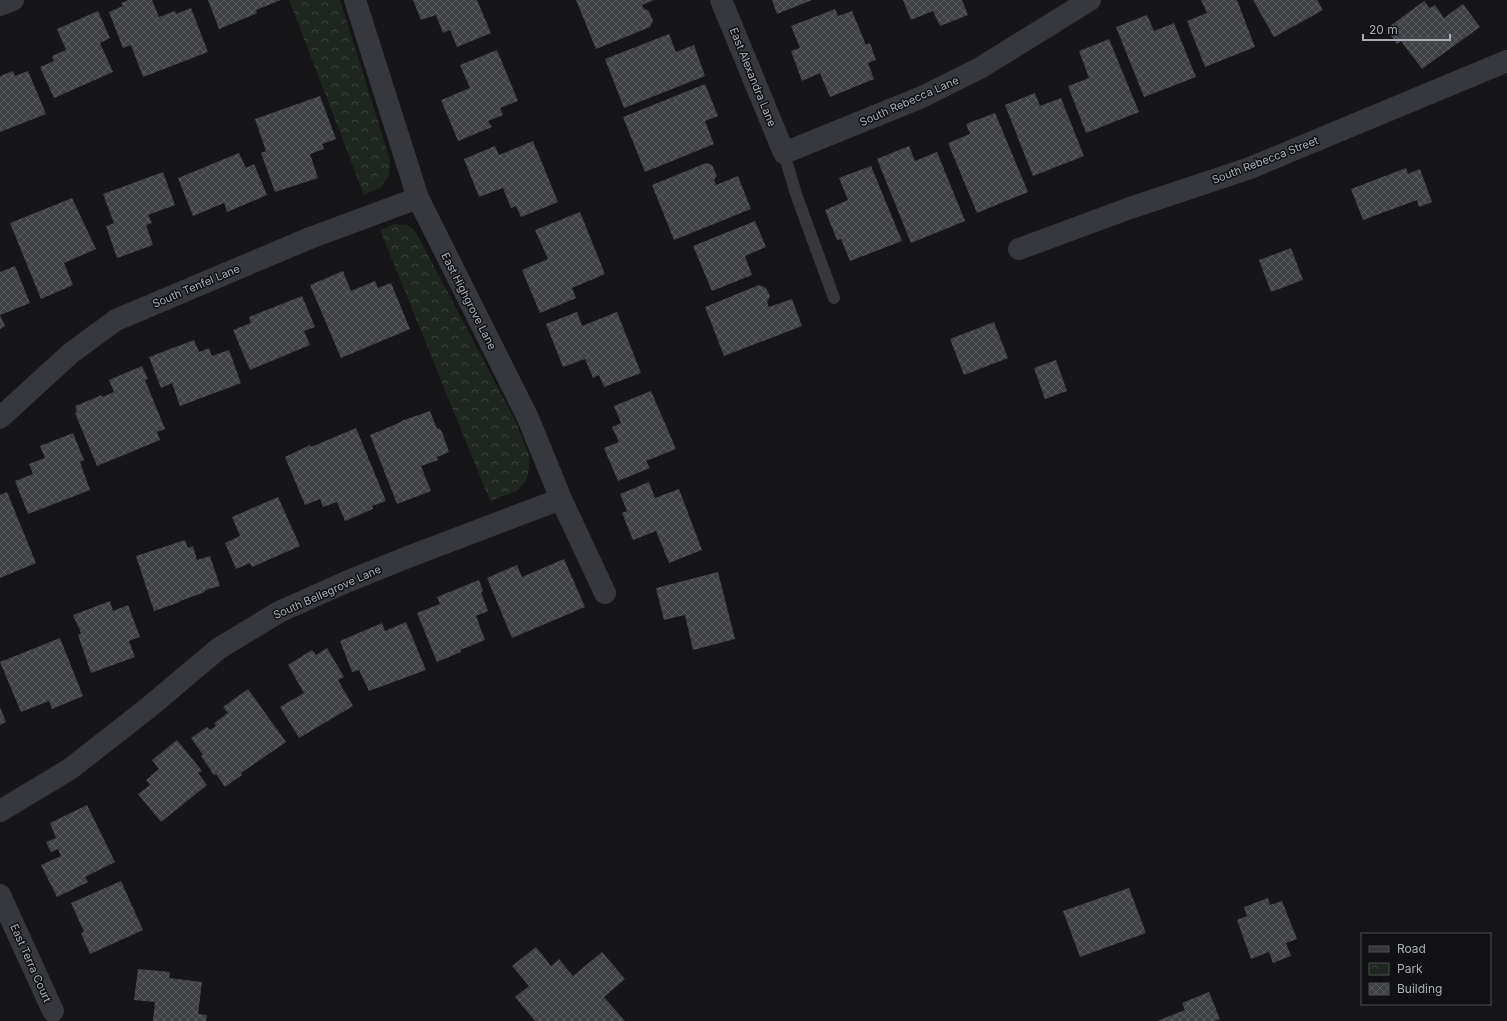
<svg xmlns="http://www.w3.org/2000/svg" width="1507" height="1021" viewBox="0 0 1507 1021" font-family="Inter,sans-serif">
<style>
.park{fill:url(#park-crowns)}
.building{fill:url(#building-cross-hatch)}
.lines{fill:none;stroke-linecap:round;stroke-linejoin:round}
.service{stroke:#37383d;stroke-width:12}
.minor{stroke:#37383d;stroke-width:22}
.labels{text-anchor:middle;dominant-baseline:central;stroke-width:3;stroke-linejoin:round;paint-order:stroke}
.street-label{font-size:11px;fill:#a8adb8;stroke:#111113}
</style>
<defs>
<pattern id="park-crowns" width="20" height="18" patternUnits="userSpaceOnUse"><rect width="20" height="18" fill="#1e261f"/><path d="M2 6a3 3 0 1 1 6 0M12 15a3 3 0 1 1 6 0" fill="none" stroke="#3c433d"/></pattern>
<pattern id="building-cross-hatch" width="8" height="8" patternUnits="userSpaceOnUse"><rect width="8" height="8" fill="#404145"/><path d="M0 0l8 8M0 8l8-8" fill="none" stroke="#595a5e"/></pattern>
</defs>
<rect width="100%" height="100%" fill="#161618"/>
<g class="park">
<polygon points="289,0 340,0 390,160 389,176 380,188 364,195"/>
<polygon points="394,224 407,225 416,232 515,420 529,455 529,468 526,481 517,491 490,501 380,230"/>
</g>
<g class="building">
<polygon points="129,0 152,0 159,17 175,11 176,14 191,8 208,52 143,77 131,45 123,48 109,12 123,6 121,3"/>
<polygon points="208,0 281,0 256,10 257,13 219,29"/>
<polygon points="413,0 477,0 491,33 457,47 450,30 443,33 436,15 421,20"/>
<polygon points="576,0 654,0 642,5 644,9 649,11 653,21 650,27 596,49"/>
<polygon points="772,0 812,0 777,14"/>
<polygon points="903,0 962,0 968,15 940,26 933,11 911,20"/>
<polygon points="1201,0 1237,0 1255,47 1205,67 1187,21 1207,13"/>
<polygon points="1253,0 1317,0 1323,10 1274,37"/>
<polygon points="1424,1 1430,8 1435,5 1444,18 1463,4 1480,27 1422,69 1401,41 1397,44 1386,29"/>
<polygon points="835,9 838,16 852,11 866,45 870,43 876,60 868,63 874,79 830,97 820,73 802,81 791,51 800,48 791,26"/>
<polygon points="98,11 110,38 100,43 113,72 54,98 40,67 54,61 52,56 66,50 57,29"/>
<polygon points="1147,15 1154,31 1174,23 1196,77 1144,97 1116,27"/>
<polygon points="669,34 676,52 694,45 705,76 624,108 605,59"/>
<polygon points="1109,39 1139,112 1086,133 1068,86 1089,78 1079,51"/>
<polygon points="497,50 518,101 500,108 503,115 488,121 492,127 458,141 441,100 470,88 460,65"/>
<polygon points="13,71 15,76 28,71 46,114 0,132 0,76"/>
<polygon points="705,84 718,116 705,121 714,144 645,172 623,117"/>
<polygon points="1035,93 1040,106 1061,98 1084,156 1033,176 1005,105"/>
<polygon points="320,96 336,139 322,144 324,149 310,154 318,178 275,192 261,153 266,151 255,119"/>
<polygon points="995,113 1028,192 977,213 948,143 970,134 966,124"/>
<polygon points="533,141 558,202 521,217 516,206 511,208 503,188 479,197 464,159 495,146 499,155"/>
<polygon points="909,146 915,161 937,152 965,221 911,243 877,159"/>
<polygon points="239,153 246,168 254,164 267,195 227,212 224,203 193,216 178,178"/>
<polygon points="706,163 712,165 717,176 714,180 716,185 738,176 751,209 674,240 652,185"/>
<polygon points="871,166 902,241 850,261 841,239 837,240 825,210 848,200 839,178"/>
<polygon points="1406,168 1408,174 1420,169 1432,202 1419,207 1417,200 1363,220 1351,189"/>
<polygon points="163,172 175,205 148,215 152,223 146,225 153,245 117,258 106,226 114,223 103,194"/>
<polygon points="72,198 96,249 64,263 73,285 41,299 10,223"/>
<polygon points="580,212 605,274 572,288 576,298 540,313 522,270 548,259 535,230"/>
<polygon points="755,221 766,247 745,256 752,275 712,291 693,246"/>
<polygon points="1291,248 1303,280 1271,292 1259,260"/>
<polygon points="15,266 30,303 0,315 5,326 0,329 0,272"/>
<polygon points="343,271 351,291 375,281 378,288 391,283 410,329 341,358 310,285"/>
<polygon points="759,285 766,288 770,296 767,302 769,307 792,299 802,326 724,356 705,307"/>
<polygon points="302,296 315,327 304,331 310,345 250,370 233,330 251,323 249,317"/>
<polygon points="577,312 582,326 617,312 641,373 604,387 599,375 593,378 585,359 563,367 546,324"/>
<polygon points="994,322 1008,358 964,375 950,339"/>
<polygon points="194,340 199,352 209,348 212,356 229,350 241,383 180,406 172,383 161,388 149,357"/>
<polygon points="1056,360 1067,391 1045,399 1034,368"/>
<polygon points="142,366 148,379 145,380 165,429 157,432 160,440 97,466 75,413 77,412 75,406 102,395 102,397 114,392 109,380"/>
<polygon points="651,391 676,449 646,461 650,468 618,481 604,448 619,442 612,427 621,423 614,406"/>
<polygon points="430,411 437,429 439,428 442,432 449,452 437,457 438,460 421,466 431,491 397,504 370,435 401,422 401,421"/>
<polygon points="356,428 386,501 372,506 373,509 345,521 337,502 323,507 320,499 305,505 285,457 310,445 311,447"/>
<polygon points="73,433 84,460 80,462 90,490 28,514 15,481 33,474 29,464 45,458 40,446"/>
<polygon points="649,482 655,498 679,489 702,550 669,563 656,531 633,540 622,513 627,511 620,494"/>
<polygon points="7,492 36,563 0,578 0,495"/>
<polygon points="278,497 300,546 252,567 250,563 236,569 225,543 240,536 232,517"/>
<polygon points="185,540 188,548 193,546 197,560 210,556 220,586 205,590 205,592 180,601 180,602 154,611 136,556"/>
<polygon points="564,559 585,607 512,638 487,578 517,565 522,577"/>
<polygon points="718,572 735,639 693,650 685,615 664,620 656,588"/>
<polygon points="479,580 483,591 481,592 488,611 476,616 485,640 460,650 461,652 437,662 417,613 440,604 437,597"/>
<polygon points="110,601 113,611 128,605 140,637 129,641 135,657 91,673 78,635 81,633 73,615"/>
<polygon points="406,622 426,670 369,691 359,670 352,672 340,641 382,623 385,631"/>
<polygon points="60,638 83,696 52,709 49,701 21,712 0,662"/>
<polygon points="327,648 344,677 338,680 353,706 299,738 280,707 304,693 288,665 312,650 316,655"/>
<polygon points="248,689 286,742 241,773 242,775 225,787 216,774 214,775 201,756 203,755 191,738 207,727 210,730 216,726 214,723 228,713 223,707"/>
<polygon points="0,707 6,722 0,725"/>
<polygon points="177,740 202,771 198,773 207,785 161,822 138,794 150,785 146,780 159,769 152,760"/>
<polygon points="87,805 115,862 85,877 88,882 57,897 41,865 61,856 58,849 51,852 46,842 56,838 50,823"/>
<polygon points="121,881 143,930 90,954 81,933 84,932 71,903"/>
<polygon points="1129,888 1146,933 1080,957 1063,911"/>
<polygon points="1268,898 1270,905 1282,901 1297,939 1286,943 1291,956 1273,963 1269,952 1251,959 1237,920 1247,916 1244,907"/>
<polygon points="536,947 551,966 559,959 573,976 602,952 625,979 604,997 625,1021 535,1021 515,997 529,986 512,966"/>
<polygon points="138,969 170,972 169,978 202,982 198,1014 207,1015 206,1021 153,1021 155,1002 134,1000"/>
<polygon points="1209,992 1220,1019 1214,1021 1157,1021 1185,1010 1182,1003"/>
</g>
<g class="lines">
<polyline class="service" points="784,153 796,194 834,298"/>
<g class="minor">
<polyline points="355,0 418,198 528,418 561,499 605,593"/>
<polyline points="721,0 784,153 922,97 980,68 1090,0"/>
<polyline points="0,5 13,0"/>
<polyline points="1019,249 1130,208 1250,168 1507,61"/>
<polyline points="0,418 71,353 116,320 310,238 418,198"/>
<polyline points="0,811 70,769 148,708 218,649 279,612 346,582 408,557 561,499"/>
<polyline points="0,895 53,1011"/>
</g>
</g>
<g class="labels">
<g class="street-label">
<text transform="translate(753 77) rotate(68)">East Alexandra Lane</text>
<text transform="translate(909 101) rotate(-24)">South Rebecca Lane</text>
<text transform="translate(1265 160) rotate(-21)">South Rebecca Street</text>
<text transform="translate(196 286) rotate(-23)">South Tenfel Lane</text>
<text transform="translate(469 301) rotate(63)">East Highgrove Lane</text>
<text transform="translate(327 592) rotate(-24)">South Bellegrove Lane</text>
<text transform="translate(31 963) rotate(66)">East Terra Court</text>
</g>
</g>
<rect x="1361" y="933" width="130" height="72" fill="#111113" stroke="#4d4f55"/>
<rect x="1369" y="946" width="20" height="6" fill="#37383d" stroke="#4d4f55"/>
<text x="1397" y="953" font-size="12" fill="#a8adb8">Road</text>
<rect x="1369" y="963" width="20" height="12" fill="url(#park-crowns)" stroke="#4d4f55"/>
<text x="1397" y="973" font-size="12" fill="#a8adb8">Park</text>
<rect x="1369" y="983" width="20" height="12" fill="url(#building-cross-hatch)" stroke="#4d4f55"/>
<text x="1397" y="993" font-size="12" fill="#a8adb8">Building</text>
<path d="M1363 34v6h87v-6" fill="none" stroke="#a8adb8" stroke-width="2"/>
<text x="1369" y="34" font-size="12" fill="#a8adb8" stroke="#111113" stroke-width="3" paint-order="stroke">20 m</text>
</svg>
